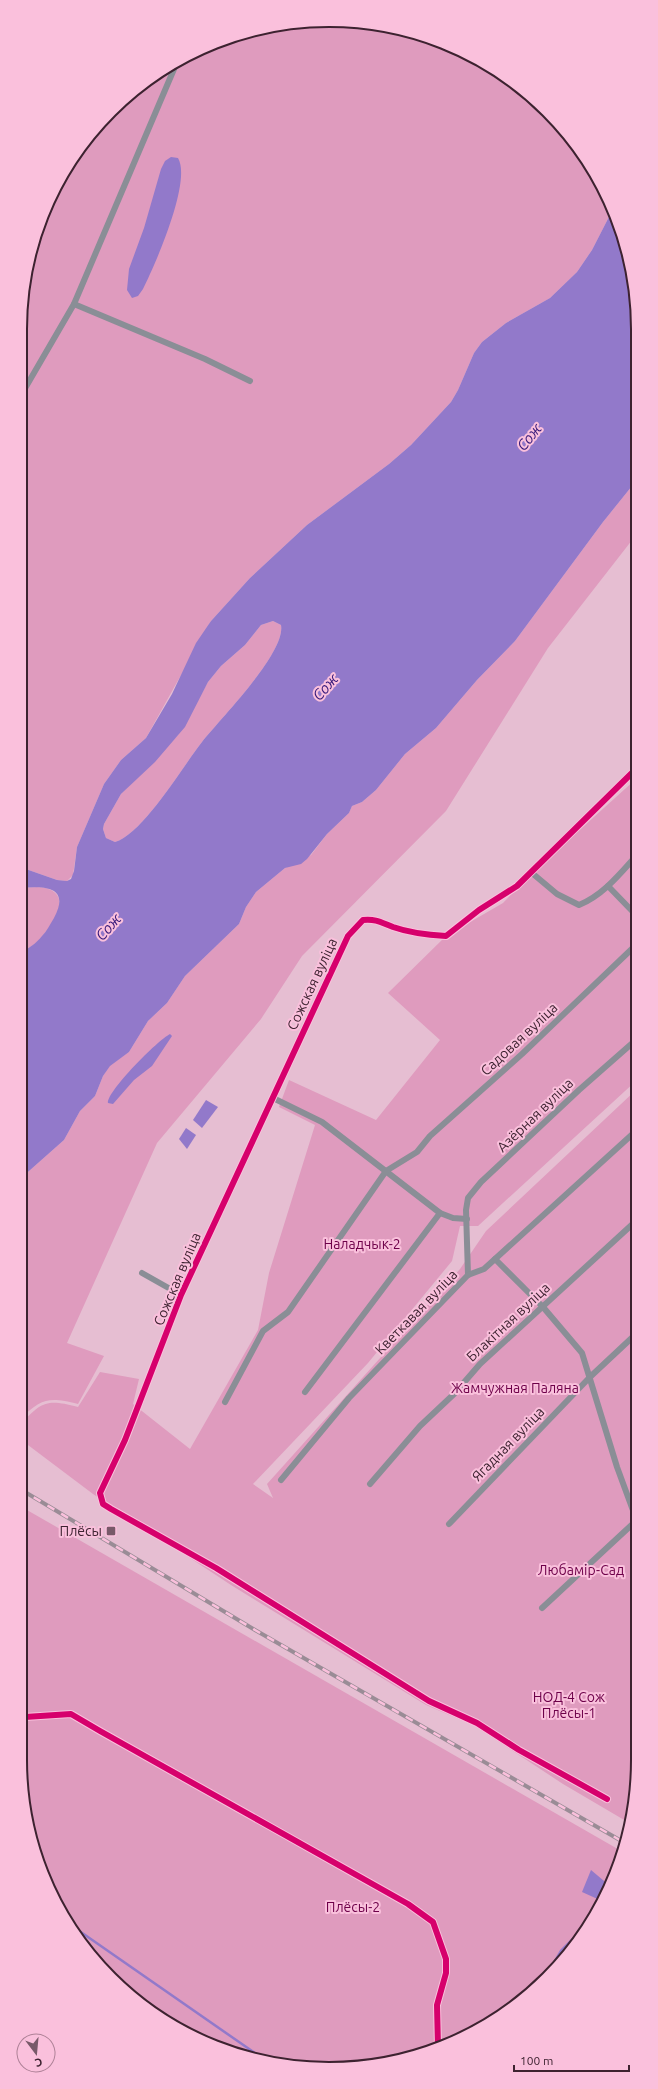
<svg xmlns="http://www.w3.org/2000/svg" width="658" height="2089" viewBox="0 0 658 2089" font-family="Ubuntu,sans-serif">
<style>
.green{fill:#df9bbe}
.water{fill:#9279ca;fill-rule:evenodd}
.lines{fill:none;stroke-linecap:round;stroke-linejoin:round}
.stream{stroke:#9279ca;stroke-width:2.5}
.minor{stroke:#8a8e96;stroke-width:6}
.rail-casing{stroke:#9a8c96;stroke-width:4}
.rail{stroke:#fac0dc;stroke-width:2.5;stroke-dasharray:8;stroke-linecap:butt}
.cycleway-casing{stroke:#fac0dc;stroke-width:8}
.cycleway{stroke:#d6006c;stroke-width:6}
.poi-dot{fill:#785969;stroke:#fac0dc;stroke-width:1.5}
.labels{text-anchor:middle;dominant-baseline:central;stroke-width:4;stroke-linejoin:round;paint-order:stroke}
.street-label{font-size:14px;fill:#3d2230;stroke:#fac0dc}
.park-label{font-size:14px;fill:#6d0049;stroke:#fac0dc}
.poi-label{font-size:14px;fill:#3d2230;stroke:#fac0dc;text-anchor:end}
.water-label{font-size:15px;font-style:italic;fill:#341779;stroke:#fac0dc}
.rim{fill:none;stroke:#3d2230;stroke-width:2}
</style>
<rect width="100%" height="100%" fill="#e6bed2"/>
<g class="green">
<path d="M329 20 390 26 484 62 561 125 606 193 612 211 592 250 577 272 550 298 506 323 482 342 474 353 458 390 451 402 411 445 389 464 307 525 250 578 211 621 146 738 121 760 104 784 77 847 73 875 67 881 57 880 20 867V329C22 309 22 288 26 269 45 171 119 82 211 43 249 28 289 24 329 20Z"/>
<path d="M636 481V535L548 648 446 811 302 956 261 1019 157 1143 67 1343 104 1356 78 1404C49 1397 42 1398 20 1419V1179L64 1140 80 1111 95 1096 103 1076 110 1065 129 1052 148 1021 167 1003 185 976 239 924 246 907 256 892 285 868 311 855 327 834 349 813 352 806 362 802 376 790 405 754 436 728 477 680 515 641 603 522Z"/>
<path d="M273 621 281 625C286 653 219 720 202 742 183 766 143 834 115 842L106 838 103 829 104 824 121 794 178 735 208 682 221 666 245 645 261 625Z"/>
<path d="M636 779 637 1080 478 1226H460L452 1261 368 1363 253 1484 273 1498 267 1484 460 1269 486 1231 637 1089 638 1760 631 1824 563 1784 475 1726 426 1705 231 1585 93 1494 20 1439V1425C42 1401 47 1399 78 1407L100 1372 139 1379 133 1404 190 1449 258 1330 269 1273 315 1125 279 1107 289 1080 376 1120 440 1040 388 993 446 936 503 903 532 873Z"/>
<path d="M37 887C76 889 56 923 38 941 33 946 26 949 20 954V888Z"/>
<polygon points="20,1506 623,1852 615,1878 586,1931 517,2005 465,2037 409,2058 349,2068 289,2066 192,2037 141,2005 97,1964 43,1878 26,1820 20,1760"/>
</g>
<g class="water">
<path d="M171 157 178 158C192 181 155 265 143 289L138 296 132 298 127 290 129 269 144 228 161 169 165 161Z"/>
<path d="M612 211 635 288 636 481 603 522 515 641 477 680 436 728 405 754 376 790 362 802 352 806 349 813 327 834 307 859 301 864 285 868 256 892 246 907 239 924 185 976 167 1003 148 1021 129 1052 110 1066 103 1076 95 1096 80 1111 64 1140 20 1179V954C28 948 36 944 42 936 47 931 50 924 54 918 71 886 44 886 20 888V867L57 880 67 881 71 879 74 871 77 847 104 784 121 760 146 738 172 694 196 643 211 621 250 578 307 525 389 464 411 445 451 402 458 390 474 353 482 342 506 323 550 298 577 272 592 250ZM273 621 281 625C286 653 219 720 202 742 183 766 143 834 115 842L106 838 103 829 104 824 121 794 155 762 185 727 208 682 221 666 245 645 261 625Z"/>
<path d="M170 1034 172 1036 152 1066 134 1080 113 1104 108 1103C107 1091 158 1040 170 1034Z"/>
<polygon points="206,1100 218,1107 202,1128 193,1120"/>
<polygon points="186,1128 196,1135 187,1149 179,1139"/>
<polygon points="591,1870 610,1886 602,1901 582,1892"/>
<polygon points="584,1926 587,1930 586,1931 546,1974 560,1950"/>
</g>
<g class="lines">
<polyline class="stream" points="75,1928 262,2058"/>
<g class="minor">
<polyline points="74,304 205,359 250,381"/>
<polyline points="20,397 74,304 177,62"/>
<path d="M532 873 557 894 579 905C603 895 619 875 636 856"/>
<polyline points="608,886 636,915"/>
<polyline points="273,1098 322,1122 440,1213 453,1218 467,1219"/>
<polyline points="495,1259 543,1307 582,1353 617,1467 638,1524"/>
<polyline points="142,1273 181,1295"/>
<polyline points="468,1275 466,1210 468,1198 481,1182 579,1090 637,1039"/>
<polyline points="305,1392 440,1213"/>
<polyline points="225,1402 263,1331 288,1312 386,1171 417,1152 430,1136 522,1054 637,944"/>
<polyline points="281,1480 349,1398 468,1275 484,1269 637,1130"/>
<polyline points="370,1484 420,1426 454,1394 480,1364 637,1220"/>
<polyline points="449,1524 590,1377 637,1333"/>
<polyline points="542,1608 638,1519"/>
<polyline points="20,1715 25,1717 71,1714 100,1731 408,1904 433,1922 446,1959 446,1973 437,2005 438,2047"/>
<path d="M607 1799 519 1750 477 1723 429 1701 216 1568 111 1509 103 1504 100 1493 125 1440 181 1295 348 936 363 920C377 919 380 922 393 927 410 933 428 935 446 936L479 910 517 886 636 769"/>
</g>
<defs>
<polyline id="rail" points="20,1489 255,1630 625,1843"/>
</defs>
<use href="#rail" class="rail-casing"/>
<use href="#rail" class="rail"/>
<defs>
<g id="cycleway">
<polyline points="20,1715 25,1717 71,1714 100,1731 408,1904 433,1922 446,1959 446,1973 437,2005 438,2047"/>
<path d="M607 1799 519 1750 477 1723 429 1701 216 1568 111 1509 103 1504 100 1493 125 1440 181 1295 348 936 363 920C377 919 380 922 393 927 410 933 428 935 446 936L479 910 517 886 636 769"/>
</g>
</defs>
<use href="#cycleway" class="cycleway-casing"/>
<use href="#cycleway" class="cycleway"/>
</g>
<rect class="poi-dot" x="106" y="1526" width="10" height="10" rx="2"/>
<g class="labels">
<g class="street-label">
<text transform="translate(312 984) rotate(-65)">Сожская вуліца</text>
<text transform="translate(519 1039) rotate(-43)">Садовая вуліца</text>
<text transform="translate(535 1115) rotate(-44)">Азёрная вуліца</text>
<text transform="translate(177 1279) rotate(-67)">Сожская вуліца</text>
<text transform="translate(416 1312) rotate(-46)">Кветкавая вуліца</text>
<text transform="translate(508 1322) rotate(-43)">Блакітная вуліца</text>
<text transform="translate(508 1444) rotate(-46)">Ягадная вуліца</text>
</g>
<g class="park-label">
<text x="362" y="1244">Наладчык-2</text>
<text x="515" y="1388">Жамчужная Паляна</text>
<text x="581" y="1570">Любамір-Сад</text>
<text x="569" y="1697">НОД-4 Сож<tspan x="569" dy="16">Плёсы-1</tspan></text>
<text x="353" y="1907">Плёсы-2</text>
</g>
<g class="poi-label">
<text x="102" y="1531">Плёсы</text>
</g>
<g class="water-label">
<text transform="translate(529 437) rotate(-51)">Сож</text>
<text transform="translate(325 687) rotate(-48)">Сож</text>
<text transform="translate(108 927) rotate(-48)">Сож</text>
</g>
</g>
<path d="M0 0H658V2089H0ZM329 27H329A302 302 0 0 1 631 329V1760A302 302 0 0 1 329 2062H329A302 302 0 0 1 27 1760V329A302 302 0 0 1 329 27Z" fill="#fac0dc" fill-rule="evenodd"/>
<path class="rim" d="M329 27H329A302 302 0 0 1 631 329V1760A302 302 0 0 1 329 2062H329A302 302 0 0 1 27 1760V329A302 302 0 0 1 329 27Z"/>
<g transform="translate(36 2053) rotate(164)"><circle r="19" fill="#fac0dc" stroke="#ae8197"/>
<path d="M0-3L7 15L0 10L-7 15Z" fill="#785969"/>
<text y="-6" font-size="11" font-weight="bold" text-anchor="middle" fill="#3d2230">С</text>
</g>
<path d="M514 2065v6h115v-6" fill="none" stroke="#3d2230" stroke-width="2"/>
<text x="520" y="2065" font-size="12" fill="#3d2230" stroke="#fac0dc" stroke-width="3" paint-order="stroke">100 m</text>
</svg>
